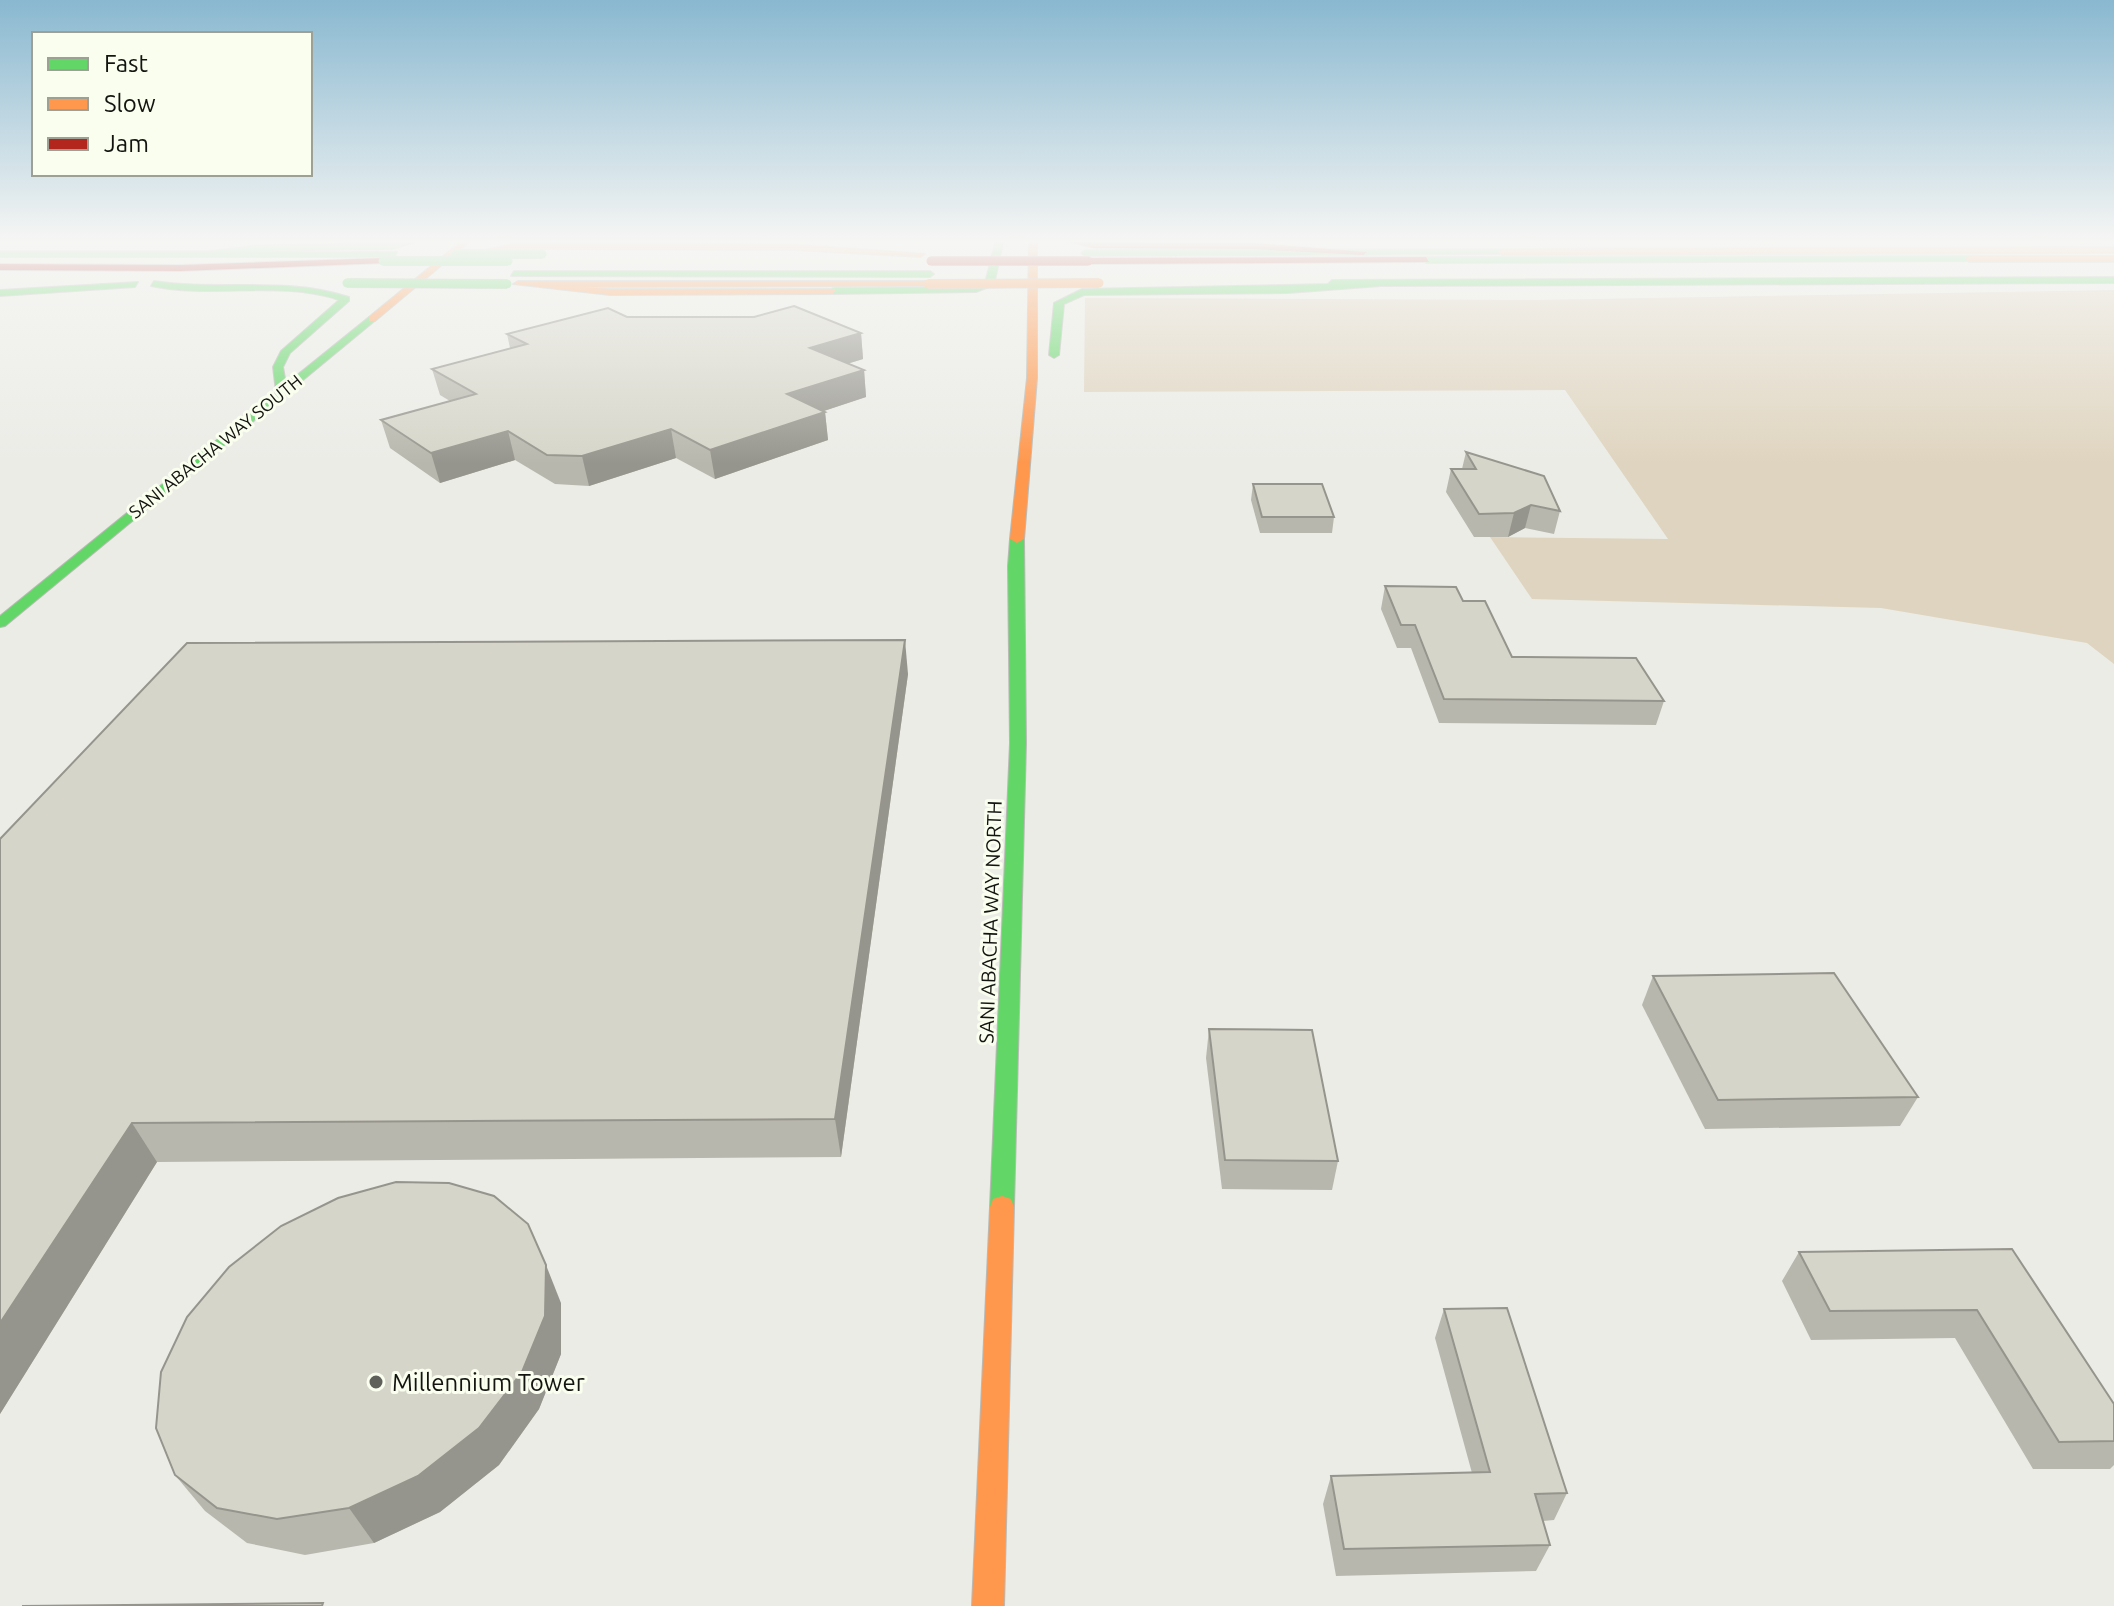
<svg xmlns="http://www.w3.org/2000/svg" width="2114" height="1606" viewBox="0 0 2114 1606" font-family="Ubuntu,sans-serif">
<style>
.green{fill:#dfd4bf}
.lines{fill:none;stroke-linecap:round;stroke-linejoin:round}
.fast-casing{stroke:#babab6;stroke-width:2}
.slow-casing{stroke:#babab6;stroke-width:2}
.jam-casing{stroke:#babab6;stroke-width:2}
.fast{fill:#63d668;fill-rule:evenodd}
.slow{fill:#ff974d;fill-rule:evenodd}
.jam{fill:#b3261e;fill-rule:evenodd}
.fast-bridge-casing{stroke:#babab6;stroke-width:10;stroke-linecap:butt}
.slow-bridge-casing{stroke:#babab6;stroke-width:10;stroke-linecap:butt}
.jam-bridge-casing{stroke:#babab6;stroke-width:10;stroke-linecap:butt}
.fast-bridge{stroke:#63d668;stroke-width:9}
.slow-bridge{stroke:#ff974d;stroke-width:9}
.jam-bridge{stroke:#b3261e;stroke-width:9}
.wall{fill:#b8b7ad}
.shaded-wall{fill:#96958d}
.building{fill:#d6d5c9;stroke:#96958d;stroke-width:2}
.poi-dot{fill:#5f605a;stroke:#f9feef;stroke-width:3}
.labels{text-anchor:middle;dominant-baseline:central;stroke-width:6;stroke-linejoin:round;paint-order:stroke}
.far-street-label{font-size:18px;fill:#13140f;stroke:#f9feef}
.street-label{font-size:20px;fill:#13140f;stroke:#f9feef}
.near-poi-label{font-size:24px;fill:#13140f;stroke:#f9feef;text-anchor:start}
</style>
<rect width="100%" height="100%" fill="#ebece6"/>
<polygon class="green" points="2114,290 2114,664 2087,643 1881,608 1532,599 1490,537 1668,539 1565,390 1084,392 1085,298 1536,300"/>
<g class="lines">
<defs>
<g id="fast">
<polygon points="410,239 426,239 393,249 255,251 397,252 394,257 0,257 0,251 210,251 263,245 393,243"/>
<polygon points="996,239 1004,239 994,285 976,292 833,294 828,291 833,288 972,287 985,283"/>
<polygon points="1502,249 1505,254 1085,256 1081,253 1085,250"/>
<polygon points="1969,256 1972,261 1426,263 1422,260 1426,257"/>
<polygon points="514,271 930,271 934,274 930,277 511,276"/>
<polygon points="2114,277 2114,283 1381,286 1288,293 1084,295 1064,304 1059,355 1054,358 1049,355 1054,303 1082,289 1328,284 1332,280"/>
<path d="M154 281C219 291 286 276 349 297V301L290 353 283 367 286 384 369 317 377 319 5 626 0 627V616L276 392 273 367 281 351 339 300C279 280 213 299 151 286Z"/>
<polygon points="138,282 135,287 0,296 0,290"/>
<polygon points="1017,535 1024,539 1026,743 1014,1207 1011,1215 1002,1218 993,1215 990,1207 1010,743 1008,566 1010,539"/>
</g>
<g id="slow">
<polygon points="464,239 473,239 375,321 369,321 369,317"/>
<polygon points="1029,239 1037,239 1037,378 1024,539 1017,543 1010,539 1027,378"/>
<polygon points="514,243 794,244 925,254 921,257 794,250 514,249 489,253 485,250"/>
<polygon points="2114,247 2114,253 1502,255 1498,252 1502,249"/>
<polygon points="2114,256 2114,262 1969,262 1965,259 1969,256"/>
<polygon points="928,281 931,286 581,287 610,289 836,289 833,294 610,295 513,284 518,281"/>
<polygon points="1002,1196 1011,1199 1014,1207 1004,1606 972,1606 990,1207 993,1199"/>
</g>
<g id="jam">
<polygon points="1056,239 1093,242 1252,243 1367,252 1363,255 1252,249 1093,248"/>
<polygon points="1426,257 1429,262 1088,264 1084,261 1088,258"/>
<polygon points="383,258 386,263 181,271 0,270 0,264 181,265"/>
</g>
</defs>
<use href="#fast" class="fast-casing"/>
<use href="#slow" class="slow-casing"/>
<use href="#jam" class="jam-casing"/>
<use href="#fast" class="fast"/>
<use href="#slow" class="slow"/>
<use href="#jam" class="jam"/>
<defs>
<g id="fast-bridge">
<polyline points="456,254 542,254"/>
<polyline points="383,261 508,261"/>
<polyline points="347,283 507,284"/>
</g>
<polyline id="slow-bridge" points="928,284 1099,283"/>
<polyline id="jam-bridge" points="931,261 1088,261"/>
</defs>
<use href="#fast-bridge" class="fast-bridge-casing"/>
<use href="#slow-bridge" class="slow-bridge-casing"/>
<use href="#jam-bridge" class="jam-bridge-casing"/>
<use href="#fast-bridge" class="fast-bridge"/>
<use href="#slow-bridge" class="slow-bridge"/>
<use href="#jam-bridge" class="jam-bridge"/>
</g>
<g class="wall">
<polygon points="627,317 861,333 863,359 847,364 864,370 866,397 823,411 825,412 828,440 715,479 676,458 589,486 555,484 515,460 440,483 390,448 381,420 450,401 440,395 432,369 510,348 507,334"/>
<polygon points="1466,452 1560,511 1554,534 1525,528 1508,537 1474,537 1446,492 1451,469 1462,469"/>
<polygon points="1253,484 1334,517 1332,533 1260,533 1251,500"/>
<polygon points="1385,586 1463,601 1512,657 1664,701 1656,725 1439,723 1411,648 1397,648 1381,609"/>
<polygon points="908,674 841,1157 157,1162 0,1414 0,839"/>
<polygon points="1653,976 1918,1097 1900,1126 1705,1129 1642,1005"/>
<polygon points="1209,1029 1338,1161 1332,1190 1222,1189 1206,1058"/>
<polygon points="2012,1249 2114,1404 2114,1465 2110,1469 2033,1469 1955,1338 1811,1340 1782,1281 1799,1252"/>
<polygon points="561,1303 561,1354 539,1409 499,1465 440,1512 374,1543 305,1555 247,1543 205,1511 175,1475"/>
<polygon points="1444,1309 1567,1493 1554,1520 1543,1521 1550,1545 1536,1571 1336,1576 1323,1504 1331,1476 1472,1473 1435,1338"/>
</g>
<g class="shaded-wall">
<polygon points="861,333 863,359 813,374 810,348"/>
<polygon points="864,370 866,397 791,422 787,394"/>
<polygon points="825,412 828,440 715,479 710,450"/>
<polygon points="671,429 676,458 589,486 582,456"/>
<polygon points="508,431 515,460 440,483 431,453"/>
<polygon points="1531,505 1525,528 1508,537 1514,513"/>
<polygon points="905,640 908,674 841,1157 835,1119"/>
<polygon points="132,1123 157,1162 0,1414 0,1323"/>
<polygon points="546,1265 561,1303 561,1354 539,1409 499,1465 440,1512 374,1543 349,1508"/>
</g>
<g class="building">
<polygon points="794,306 861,333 810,348 864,370 787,394 825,412 710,450 671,429 582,456 547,455 508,431 431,453 381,420 476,394 432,369 527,344 507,334 608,308 627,317 754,317"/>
<polygon points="1466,452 1544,476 1560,511 1531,505 1514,513 1479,514 1451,469 1476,469"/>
<polygon points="1253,484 1322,484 1334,517 1262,517"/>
<polygon points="1385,586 1456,587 1463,601 1485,601 1512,657 1636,658 1664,701 1444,699 1415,625 1401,625"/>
<polygon points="905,640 835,1119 132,1123 0,1323 0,839 187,643"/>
<polygon points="1834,973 1918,1097 1718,1100 1653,976"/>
<polygon points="1209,1029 1312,1030 1338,1161 1225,1160"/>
<polygon points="396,1182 449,1183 494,1196 528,1224 546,1265 545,1316 522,1372 479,1428 418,1476 349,1508 277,1519 217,1508 175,1475 156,1428 161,1372 187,1317 229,1267 281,1226 338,1198"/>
<polygon points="2012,1249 2114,1404 2114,1441 2059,1442 1977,1310 1830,1311 1799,1252"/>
<polygon points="1507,1308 1567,1493 1535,1494 1550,1545 1344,1549 1331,1476 1490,1472 1444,1309"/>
<polygon points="323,1603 322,1606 22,1606"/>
</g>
<linearGradient id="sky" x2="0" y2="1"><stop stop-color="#89b8d0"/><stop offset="0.52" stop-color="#f6f6f4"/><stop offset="1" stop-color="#f6f6f4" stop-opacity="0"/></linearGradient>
<rect width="2114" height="464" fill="url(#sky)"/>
<circle class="poi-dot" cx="376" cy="1382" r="8"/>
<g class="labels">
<g class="far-street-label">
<text transform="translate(215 446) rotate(-39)">SANI ABACHA WAY SOUTH</text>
</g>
<g class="street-label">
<text transform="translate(990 922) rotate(-88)">SANI ABACHA WAY NORTH</text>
</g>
<g class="near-poi-label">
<text x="392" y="1382">Millennium Tower</text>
</g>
</g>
<rect x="32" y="32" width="280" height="144" fill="#f9feef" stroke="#9da095" stroke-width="2"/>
<rect x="48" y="58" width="40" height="12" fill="#63d668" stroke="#9da095" stroke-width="2"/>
<text x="104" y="72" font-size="24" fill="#13140f">Fast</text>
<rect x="48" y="98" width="40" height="12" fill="#ff974d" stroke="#9da095" stroke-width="2"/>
<text x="104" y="112" font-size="24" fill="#13140f">Slow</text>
<rect x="48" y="138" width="40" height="12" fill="#b3261e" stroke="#9da095" stroke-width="2"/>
<text x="104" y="152" font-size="24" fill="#13140f">Jam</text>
</svg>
